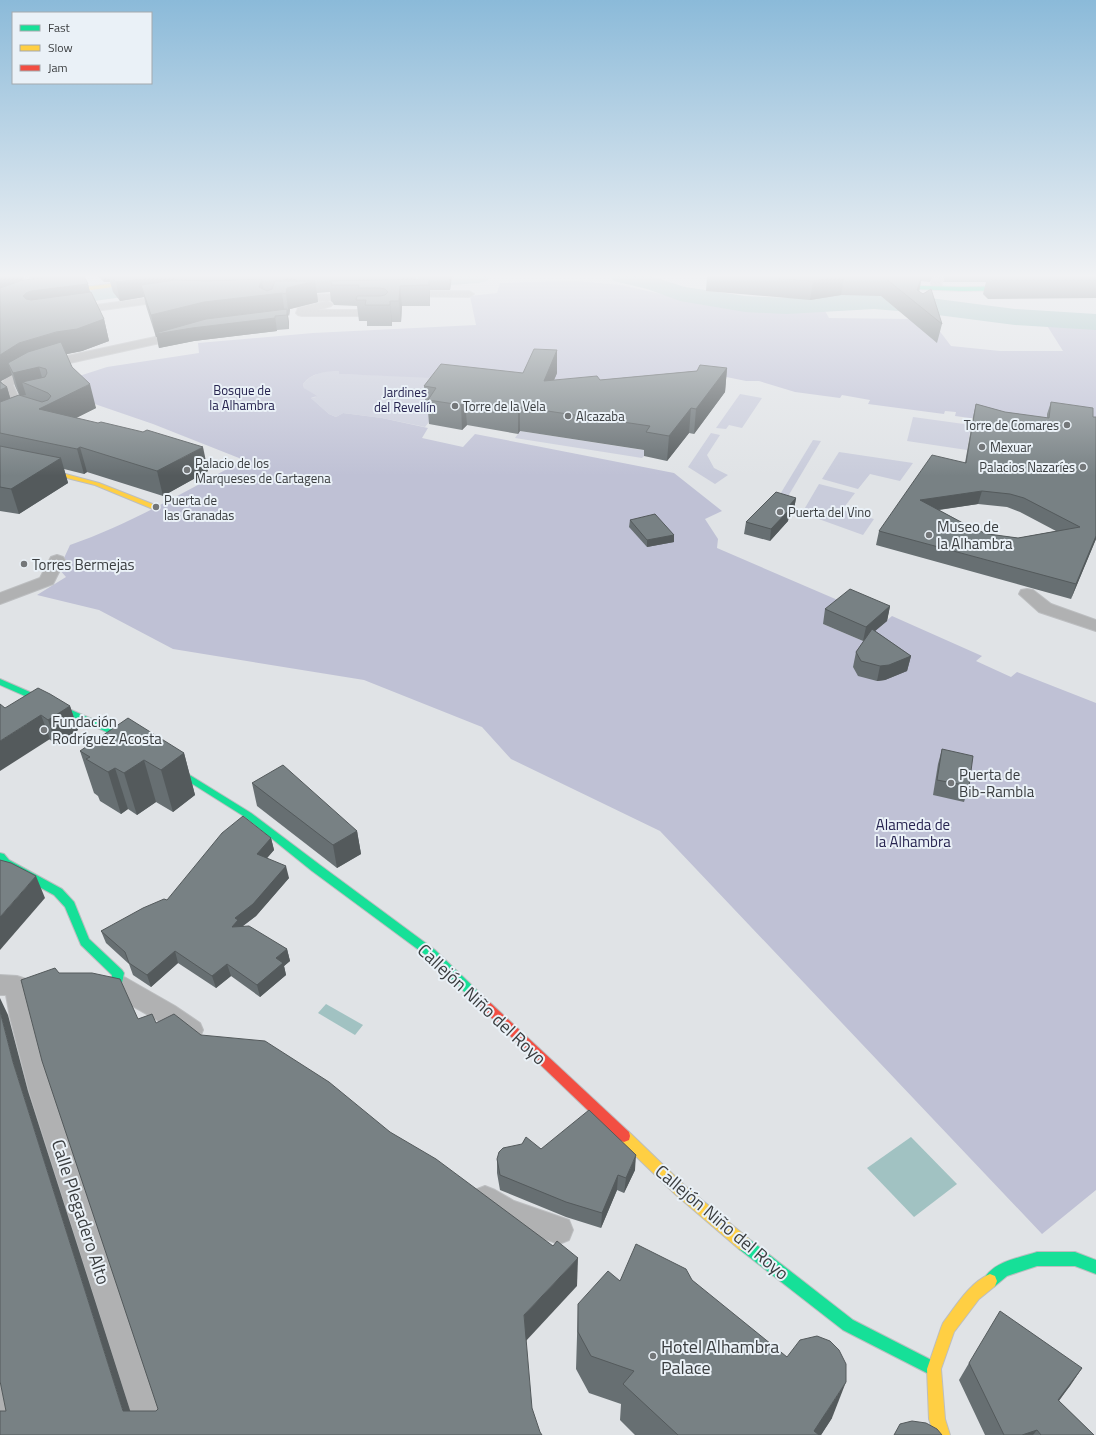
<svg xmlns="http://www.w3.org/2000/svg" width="1096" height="1435" viewBox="0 0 1096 1435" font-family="'Titillium Web',sans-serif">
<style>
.green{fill:#c9ccdb}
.forest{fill:#bfc1d5}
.water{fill:#a1c2c2}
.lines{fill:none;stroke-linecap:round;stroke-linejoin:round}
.river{fill:#a1c2c2;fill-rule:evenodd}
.street-casing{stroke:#bcbec0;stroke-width:2}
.fast-casing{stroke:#bcbec0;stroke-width:2}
.slow-casing{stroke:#bcbec0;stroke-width:2}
.jam-casing{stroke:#bcbec0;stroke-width:2}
.street{fill:#b0b1b2;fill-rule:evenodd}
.fast{fill:#16e098;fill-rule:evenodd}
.slow{fill:#ffcf43;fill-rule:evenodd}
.jam{fill:#f24e42;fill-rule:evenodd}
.wall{fill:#676f72;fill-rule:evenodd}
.shaded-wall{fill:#545a5c}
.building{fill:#788184;stroke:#545a5c;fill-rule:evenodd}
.poi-dot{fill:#747779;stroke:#eaf1f7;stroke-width:1.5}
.labels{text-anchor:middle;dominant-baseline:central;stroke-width:4;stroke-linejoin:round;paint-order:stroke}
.far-park-label{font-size:13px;fill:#272450;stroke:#eaf1f7}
.far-poi-label{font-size:13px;fill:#3a3d3f;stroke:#eaf1f7;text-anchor:start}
.poi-label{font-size:15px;fill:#3a3d3f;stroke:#eaf1f7;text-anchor:start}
.park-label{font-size:15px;fill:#272450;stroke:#eaf1f7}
.near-street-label{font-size:18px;fill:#3a3d3f;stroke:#eaf1f7}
.near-poi-label{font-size:18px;fill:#3a3d3f;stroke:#eaf1f7;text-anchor:start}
</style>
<rect width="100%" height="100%" fill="#e0e3e6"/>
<g class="green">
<path d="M329 371H339L340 374 434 377 426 410 437 412 425 427 382 418 343 413 336 417 329 414 311 398 316 397 304 388 303 384C310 375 319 373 329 371Z"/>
<polygon points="740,394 762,398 742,428 729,425 726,429 716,428"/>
<polygon points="913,417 971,425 967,450 907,441"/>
<polygon points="520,431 649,451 642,458 515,438"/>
<polygon points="711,433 720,435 707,455 714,468 728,475 715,484 688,467"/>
<polygon points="813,440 821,441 787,498 779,496"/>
<polygon points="839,452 913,463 900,481 870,474 858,489 822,479"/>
<polygon points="819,484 855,493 842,510 874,519 863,535 802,513"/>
</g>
<path class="forest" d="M575 281 621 285 679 298 745 309H824L829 318 910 319 935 325 951 346 1000 351H1063L1046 324 1096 326V431H1045L978 419 955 416 956 412 945 411 944 414 868 404 870 400 842 395 840 398 795 392 759 381H746L697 371 695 374 553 383 556 373 530 382 339 374V371C326 371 311 373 303 384L304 388 317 396 311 398 329 414 336 417 343 413 382 418 428 428 422 438 463 447 475 434 674 473 722 511 705 519 718 539 717 548 847 604 823 624 863 641 892 616 982 656 976 661 1011 677 1017 672 1096 703V1190L1042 1234 660 831 511 759 482 727 364 680 173 649 99 610 37 595 66 577 59 569 70 545C131 524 187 490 244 460L153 424 86 401 73 378 107 367 199 353 198 343 313 333 476 325 470 296 497 293 500 283Z"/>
<g class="water">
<polygon points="326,1004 363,1025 355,1035 318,1013"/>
<polygon points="911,1137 957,1184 914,1217 867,1168"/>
</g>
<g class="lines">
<g class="river">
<polygon points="391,276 491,276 487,281 479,283 394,289 385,287 382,282 385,277"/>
<polygon points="610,276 650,276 685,287 745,296 786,298 874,293 922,297 1015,309 1096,314 1096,330 1015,325 922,313 874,309 786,314 745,312 680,301 647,289 614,281"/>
<polygon points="172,277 181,279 184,284 181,289 36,309 27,306 23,301 27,296 36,293"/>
</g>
<defs>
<g id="street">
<polygon points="25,276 35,276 32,295 28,296 23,293"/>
<polygon points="934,276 944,276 941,284 943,288 942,290 934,290 931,284"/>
<polygon points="404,291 469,291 474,294 469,297 400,296 399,294"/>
<polygon points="356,294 361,297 360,299 327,301 333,304 331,306 318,310 382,310 386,311 388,313 386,315 382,316 302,316 298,315 296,313 298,308 327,301 293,301 287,298 293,295"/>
<polygon points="170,295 174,296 176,298 174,300 74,314 68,311 74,308"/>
<polygon points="183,331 187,333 189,335 187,337 47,368 14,384 13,385 20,401 37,414 35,417 25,417 9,406 0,385 6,378 39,362"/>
<polygon points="57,555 63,557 65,560 53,584 0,604 0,593 40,578 51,557"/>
<polygon points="1027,589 1033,590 1051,604 1096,620 1096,631 1039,612 1019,594 1021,590"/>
<polygon points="0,975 17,976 26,979 29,986 34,1017 55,1091 170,1435 138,1435 29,1091 10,1017 6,995 0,995"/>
<polygon points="117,975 126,978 175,1006 200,1023 203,1030 200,1037 191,1041 182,1037 157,1020 108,992 105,985 108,978"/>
<polygon points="485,1186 495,1190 514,1201 569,1220 573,1230 569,1240 559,1244 496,1222 475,1208 471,1199 475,1190"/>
<polygon points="0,1385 11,1390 16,1401 24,1435 0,1435"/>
</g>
<g id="fast">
<polygon points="887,285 962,287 1015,286 1018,288 1015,290 962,291 889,288 887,287"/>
<polygon points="0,679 124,733 141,745 136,748 118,737 0,685"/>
<polygon points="167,761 251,813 320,865 435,950 483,996 485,999 483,1002 479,1004 475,1002 427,956 312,871 245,817 164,766 162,764"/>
<polygon points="0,853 4,854 9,860 62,889 74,902 89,939 122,970 124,973 121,988 117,990 113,988 111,985 112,975 81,945 65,907 54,895 1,866 0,864"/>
<polygon points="744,1237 749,1239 853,1320 939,1364 941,1369 939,1374 934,1376 929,1374 843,1330 739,1249 737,1244 739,1239"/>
<path d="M1037 1252H1075L1096 1260V1274L1075 1266H1037L1007 1276 995 1286 990 1288 985 1286 983 1281C991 1262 1019 1258 1037 1252Z"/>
</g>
<g id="slow">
<polygon points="141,280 143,281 143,283 60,294 57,292 60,290"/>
<polygon points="0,460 47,469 99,483 160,507 159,509 153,509 95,485 47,473 0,464"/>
<polygon points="624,1130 629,1132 685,1186 749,1239 751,1244 749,1249 744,1251 739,1249 675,1194 619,1140 618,1136 619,1132"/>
<path d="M990 1274 995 1276 997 1281 995 1286 979 1299 954 1332 941 1369 945 1419 950 1435H934L929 1419 927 1369 941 1328 943 1323C956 1306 969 1283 990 1274Z"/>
</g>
<polygon id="jam" points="479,994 483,996 629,1132 630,1136 629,1140 624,1142 619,1140 475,1002 473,999 475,996"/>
</defs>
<use href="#street" class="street-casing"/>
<use href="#fast" class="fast-casing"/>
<use href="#slow" class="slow-casing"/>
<use href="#jam" class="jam-casing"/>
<use href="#street" class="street"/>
<use href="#fast" class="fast"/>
<use href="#slow" class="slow"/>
<use href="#jam" class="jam"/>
</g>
<g class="wall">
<path d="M0 276H24L23 281 32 280 30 276H84L88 284 90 292 104 319 109 341 82 351 66 354 72 367 96 408 76 418 208 471 163 496 87 472 84 474 64 469 68 483 19 514 0 511ZM12 375 15 386 19 395 10 398 7 387 2 383 1 381Z"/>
<polygon points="98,276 417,276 415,279 418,279 418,276 452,276 450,290 430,290 430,306 402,306 401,322 392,322 392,326 367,326 367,321 359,321 357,306 334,305 333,303 331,301 330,292 317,293 318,302 290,309 289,316 288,315 289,323 289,329 277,330 277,331 194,341 159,348 157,337 156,337 146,306 144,297 120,301 113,292 110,282 104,282"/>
<polygon points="707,276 933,276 930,282 921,281 919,291 942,324 937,343 881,296 841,295 810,300 706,291"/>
<polygon points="945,276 1096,276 1096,298 988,299 983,294 986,282 943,282"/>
<polygon points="557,350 557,373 554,380 600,380 727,368 725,392 694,434 689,433 667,461 644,456 644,450 520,431 518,434 467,425 462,430 429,424 428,411 426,410 424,386 523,373"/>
<path d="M1051 402 1093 417 1096 539 1071 599 876 545 879 531 965 463 973 417 976 404 1005 412 1047 418V414ZM978 504 1007 507 1020 512 1056 531 1018 538 988 534 974 529 939 510Z"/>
<polygon points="796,498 794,509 789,515 788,521 770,541 744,534 746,522"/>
<polygon points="630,520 674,535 674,542 647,547 629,527"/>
<polygon points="890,606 887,621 875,631 911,656 907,671 885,680 877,681 858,676 853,667 856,652 865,640 863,641 823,624 825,609"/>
<polygon points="70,706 78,730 56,744 5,708"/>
<polygon points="942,749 969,786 964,802 933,795 938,764"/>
<polygon points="80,751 184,753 195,795 173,812 156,802 137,815 128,809 121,814 100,801 98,796 94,793"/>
<polygon points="252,783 357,831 361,854 337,868 257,806"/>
<polygon points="271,838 274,850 267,858 289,878 256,916 243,926 287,949 290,961 284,966 286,975 260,997 231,976 216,988 178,963 151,987 133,975 129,964 106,943 101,931 167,900"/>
<polygon points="541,1149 635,1170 624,1193 617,1190 601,1228 566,1217 500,1190 497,1173 497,1159"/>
<polygon points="692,1280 832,1418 821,1435 635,1435 620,1420 621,1404 589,1393 576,1369 578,1304 620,1281"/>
<polygon points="969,1363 1082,1368 1059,1401 1094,1435 985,1435 959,1380"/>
</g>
<g class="shaded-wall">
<polygon points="5,276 24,276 22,292 0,300 0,277"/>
<polygon points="30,276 81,276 88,284 93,305 37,313 23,296 26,293 34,290"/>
<polygon points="103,276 109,276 110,282 104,282"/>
<polygon points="110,276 175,276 179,293 141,285 144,297 120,301 116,282"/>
<polygon points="283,276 294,276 296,283 285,287"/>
<polygon points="400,276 417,276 415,280 401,286"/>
<polygon points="449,276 452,276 450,290"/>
<polygon points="844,276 841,295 810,300 813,281"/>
<polygon points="922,276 919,292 917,290"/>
<polygon points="262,279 264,295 282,293 285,315 275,316 277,331 194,341 159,348 156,333 157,337 156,337 151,315 259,287"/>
<polygon points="429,279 430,299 430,306 429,285"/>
<polygon points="315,281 318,302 290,309 289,316 286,294 287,288"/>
<polygon points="400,286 402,306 401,322 399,301"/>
<polygon points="390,301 392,322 392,326 390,305"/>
<polygon points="287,309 289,323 289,329 287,315"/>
<polygon points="104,319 109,341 82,351 63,355 39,367 46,391 22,382 26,395 20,396 13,373 8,363 12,375 1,381 3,389 7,387 14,411 0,418 0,355 19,343"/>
<polygon points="557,350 557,373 544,404 544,381"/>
<polygon points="727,368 725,392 694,434 696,409"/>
<polygon points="90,384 96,408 46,433 39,409"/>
<polygon points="465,401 467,425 462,430 461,405"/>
<polygon points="520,407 520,431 518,434 518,409"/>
<polygon points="691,408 689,433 667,461 669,436"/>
<polygon points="80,447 87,472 84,474 77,449"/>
<polygon points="203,447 208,471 163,496 157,471"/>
<polygon points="61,458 68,483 19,514 11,489"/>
<polygon points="982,491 978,504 916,513 920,500"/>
<polygon points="796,498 794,509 789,515 788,521 770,541 771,529 787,508"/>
<polygon points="674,535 674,542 647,547 647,540"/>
<polygon points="1096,536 1096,539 1071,599 1076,584"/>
<polygon points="890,606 887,621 863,641 866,627"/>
<polygon points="911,656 907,671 885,680 877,681 880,666"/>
<polygon points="70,706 78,730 56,744 48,720"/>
<polygon points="41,715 50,739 0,771 0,741"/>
<polygon points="184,753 195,795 173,812 161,770"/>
<polygon points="144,760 156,802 137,815 124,773"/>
<polygon points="115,768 128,809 121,814 108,772"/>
<polygon points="357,831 361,854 337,868 333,845"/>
<polygon points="271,838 274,850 260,866 257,854"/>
<polygon points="286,866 289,878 256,916 240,928 232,927 235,918"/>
<polygon points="36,876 45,898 0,950 0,917"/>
<polygon points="287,949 290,961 284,966 286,975 260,997 257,985 276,958"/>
<polygon points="175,951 178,963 151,987 147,975"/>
<polygon points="227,964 231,976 216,988 212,976"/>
<polygon points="0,998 8,1015 28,1091 138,1435 123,1411 13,1062 0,1011"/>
<polygon points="636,1155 635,1170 624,1193 626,1178"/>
<polygon points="618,1175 617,1190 601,1228 602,1213"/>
<polygon points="578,1258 577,1286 525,1342 524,1315"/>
<polygon points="1082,1368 1070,1386 1046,1417 1058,1400"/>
<polygon points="846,1382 832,1418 821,1435 812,1435 814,1431"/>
<polygon points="1037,1430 1033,1435 1022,1435"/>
</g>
<g class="building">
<polygon points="68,276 84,276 88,284 31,291 26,293 23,296 26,299 31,300 91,292 104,319 77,329 56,332 19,343 0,355 0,288 23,280"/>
<polygon points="110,276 165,276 116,282"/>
<polygon points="743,276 922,276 917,290 923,294 931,289 942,324 885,278 844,276 813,281"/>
<polygon points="988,276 1096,276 1096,280 992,280"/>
<polygon points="262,279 259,287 267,291 272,289 275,281 315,281 287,288 286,294 282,293 204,302 151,315 141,285 175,280 208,281"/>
<polygon points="429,279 429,285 400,286 399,301 390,301 390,305 365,305 366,300 356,300 357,296 380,296 385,295 388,292 385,289 380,288 358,288 359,285 331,285 332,283 329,281"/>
<polygon points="287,309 287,315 275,316 275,318 192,328 156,334 156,333 206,319"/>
<polygon points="61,342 72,367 90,384 39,409 98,423 101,422 143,432 147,430 203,447 157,471 80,447 77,449 0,433 0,402 19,395 42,402 48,400 51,396 48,393 22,382 45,377 47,373 46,369 39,367 13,373 8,363 28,352"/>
<polygon points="534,349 557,350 544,381 597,376 600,380 697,371 700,365 727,368 696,409 691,408 669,436 646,432 650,426 520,407 518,409 465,401 461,405 428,400 436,388 424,386 441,364 523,373"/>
<polygon points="0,382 7,387 0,390"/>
<path d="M1051 402 1093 408V417H1096V536L1076 584 879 531 932 455 966 463 976 404 1005 412 1049 418ZM982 491 1010 494 1024 498 1080 527 1018 538 988 534 974 529 920 500Z"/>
<polygon points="0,446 61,458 11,489 0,487"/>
<polygon points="776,492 796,498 787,508 790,509 771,529 746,522"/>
<polygon points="655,514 674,535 647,540 630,520"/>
<polygon points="850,589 890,606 866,627 825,609"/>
<polygon points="872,629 911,656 889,665 880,666 861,661 856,652"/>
<polygon points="38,688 50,694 70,706 48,720 41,715 0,741 0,704 5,708"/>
<polygon points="128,718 184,753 161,770 144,760 124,773 115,768 108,772 86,759 90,757 80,751"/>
<polygon points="942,749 973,756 969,786 937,780"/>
<polygon points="283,765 357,831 333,845 252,783"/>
<polygon points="243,816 271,838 257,854 286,866 253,904 235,918 238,920 232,927 249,926 287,949 276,958 283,963 257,985 227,964 212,976 175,951 147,975 129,963 125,952 101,931 143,908 164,899 167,900 222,833"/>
<polygon points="0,860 11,863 36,876 0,917"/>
<polygon points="55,968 59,973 92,973 120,979 138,1019 152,1014 156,1023 174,1014 201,1035 265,1041 329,1082 390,1132 436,1159 553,1246 557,1241 578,1258 524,1315 532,1408 540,1432 542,1435 0,1435 0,1411 6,1411 0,1381 0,1011 13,1062 123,1411 156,1411 158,1409 42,1061 21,980"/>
<polygon points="589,1110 636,1155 626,1178 618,1175 602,1213 566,1202 500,1175 497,1159 499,1152 503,1148 522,1144 526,1137 541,1149"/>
<polygon points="636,1244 686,1269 692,1280 787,1357 800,1340 817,1336 830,1341 839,1350 846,1364 846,1382 814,1431 819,1435 678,1435 623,1384 634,1371 591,1356 578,1332 578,1304 608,1271 620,1281"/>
<polygon points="1000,1311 1082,1368 1058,1400 1094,1435 1041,1435 1037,1430 1022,1435 1004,1435 969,1363"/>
<polygon points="912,1421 926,1423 937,1429 942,1435 894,1435 900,1424"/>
</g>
<linearGradient id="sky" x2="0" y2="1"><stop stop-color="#8bbad9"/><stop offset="0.58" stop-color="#f1f2f4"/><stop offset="1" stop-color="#f1f2f4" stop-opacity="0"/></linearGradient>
<rect width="1096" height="476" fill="url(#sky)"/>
<g class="poi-dot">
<circle cx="455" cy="406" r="4"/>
<circle cx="568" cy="416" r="4"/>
<circle cx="1067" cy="425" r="4"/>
<circle cx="982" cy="447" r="4"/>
<circle cx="1083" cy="467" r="4"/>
<circle cx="187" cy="470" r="4"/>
<circle cx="156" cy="507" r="4"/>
<circle cx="780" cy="512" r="4"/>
<circle cx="929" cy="535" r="4"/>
<circle cx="24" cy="564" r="4"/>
<circle cx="44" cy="730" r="4"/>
<circle cx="951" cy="783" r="4"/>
<circle cx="653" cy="1356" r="4"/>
</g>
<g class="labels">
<g class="far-park-label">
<text x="242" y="390">Bosque de<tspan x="242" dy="15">la Alhambra</tspan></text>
<text x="405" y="392">Jardines<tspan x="405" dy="15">del Revellín</tspan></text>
</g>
<g class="far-poi-label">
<text x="463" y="406">Torre de la Vela</text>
<text x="576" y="416">Alcazaba</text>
<text x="1059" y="425" text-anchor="end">Torre de Comares</text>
<text x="990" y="447">Mexuar</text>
<text x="195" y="463">Palacio de los<tspan x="195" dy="15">Marqueses de Cartagena</tspan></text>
<text x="1075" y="467" text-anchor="end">Palacios Nazaríes</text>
<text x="164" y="500">Puerta de<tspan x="164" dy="15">las Granadas</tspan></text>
<text x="788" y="512">Puerta del Vino</text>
</g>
<g class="poi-label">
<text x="937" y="526">Museo de<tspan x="937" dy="17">la Alhambra</tspan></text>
<text x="32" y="564">Torres Bermejas</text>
<text x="52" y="721">Fundación<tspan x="52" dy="17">Rodríguez Acosta</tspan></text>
<text x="959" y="774">Puerta de<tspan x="959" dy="17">Bib-Rambla</tspan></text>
</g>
<g class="park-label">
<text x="913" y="824">Alameda de<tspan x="913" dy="17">la Alhambra</tspan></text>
</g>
<g class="near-street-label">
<text transform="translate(482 1004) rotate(43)">Callejón Niño del Royo</text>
<text transform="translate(81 1212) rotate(72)">Calle Plegadero Alto</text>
<text transform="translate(722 1222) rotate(40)">Callejón Niño del Royo</text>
</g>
<g class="near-poi-label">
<text x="661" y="1346">Hotel Alhambra<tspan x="661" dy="21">Palace</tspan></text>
</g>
</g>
<rect x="12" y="12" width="140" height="72" fill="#eaf1f7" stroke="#a4a9ad"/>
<rect x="20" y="25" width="20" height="6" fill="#16e098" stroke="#a4a9ad"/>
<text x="48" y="32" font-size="12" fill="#3a3d3f">Fast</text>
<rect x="20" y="45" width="20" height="6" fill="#ffcf43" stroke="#a4a9ad"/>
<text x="48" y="52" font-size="12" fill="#3a3d3f">Slow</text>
<rect x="20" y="65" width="20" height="6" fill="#f24e42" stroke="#a4a9ad"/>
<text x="48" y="72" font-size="12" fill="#3a3d3f">Jam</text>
</svg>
